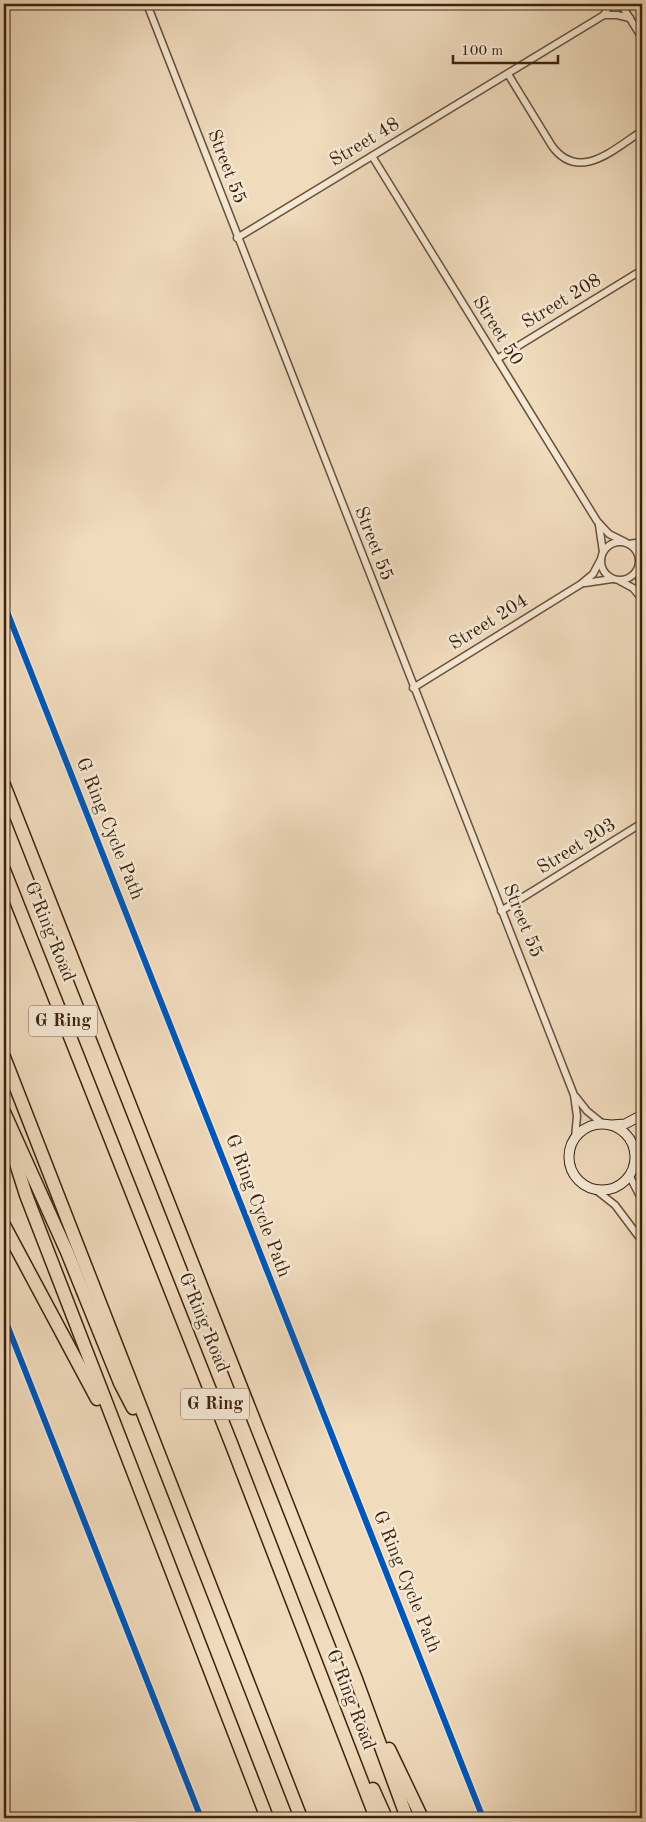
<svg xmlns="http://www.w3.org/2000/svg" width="646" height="1822" viewBox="0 0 646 1822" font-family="'Old Standard TT',serif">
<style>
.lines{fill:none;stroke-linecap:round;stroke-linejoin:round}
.street-casing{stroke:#695039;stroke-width:9}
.secondary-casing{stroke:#3c220d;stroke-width:11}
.highway-casing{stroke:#3c220d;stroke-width:15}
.street{stroke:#f5e8d4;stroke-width:6}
.secondary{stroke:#f5e8d4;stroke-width:9}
.highway{stroke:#f0dbbd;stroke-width:12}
.cycleway-casing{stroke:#f5e8d4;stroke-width:9}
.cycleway{stroke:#0057b8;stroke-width:6}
.labels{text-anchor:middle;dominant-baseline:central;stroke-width:5;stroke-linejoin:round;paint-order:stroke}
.shield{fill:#f5e8d4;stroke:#745d49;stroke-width:1}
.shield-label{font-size:18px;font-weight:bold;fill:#3c220d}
.street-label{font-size:19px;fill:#3c220d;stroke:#f5e8d4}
</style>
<rect width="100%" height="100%" fill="#f0dbbd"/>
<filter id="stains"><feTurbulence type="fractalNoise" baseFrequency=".004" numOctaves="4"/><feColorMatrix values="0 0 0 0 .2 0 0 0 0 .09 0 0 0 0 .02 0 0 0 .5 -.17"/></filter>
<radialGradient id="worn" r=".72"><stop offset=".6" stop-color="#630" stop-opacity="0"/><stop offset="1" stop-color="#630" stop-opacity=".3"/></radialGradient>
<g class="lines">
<defs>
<g id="street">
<polyline points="147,4 574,1095 577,1116 575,1138"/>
<polyline points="621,4 642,38"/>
<polyline points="637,4 642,12"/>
<polyline points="604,15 610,4"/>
<path d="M508 74 552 146C579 183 614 149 642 131"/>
<polyline points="372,156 597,521 609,534 625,542"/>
<polyline points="237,238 604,15 617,15 630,18"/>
<polyline points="497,359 642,270"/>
<polyline points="599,525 603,552"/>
<circle cx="620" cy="561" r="19"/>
<polyline points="629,544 642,542"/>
<polyline points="638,570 642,596"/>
<polyline points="620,581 633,588 642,599"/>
<polyline points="585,583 612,579"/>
<polyline points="413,688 581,584 593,574 601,559"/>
<polyline points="501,911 642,823"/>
<polyline points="576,1097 587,1111 603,1124"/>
<polyline points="629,1175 642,1200"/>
<polyline points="596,1190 615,1205 642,1241"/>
</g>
<g id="secondary">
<circle cx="602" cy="1157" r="33"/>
<polyline points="612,1125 625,1124 642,1115"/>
</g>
<g id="highway">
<polyline points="4,785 356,1679 407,1818"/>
<polyline points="4,870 231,1443 376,1818"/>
<polyline points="4,1057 301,1818"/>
<polyline points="4,1112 67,1252 120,1383 133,1408"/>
<polyline points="4,1126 26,1195 267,1818"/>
<polyline points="4,1225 97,1399"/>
<polyline points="389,1749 422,1818"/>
<polyline points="373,1789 386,1818"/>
</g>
</defs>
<use href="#street" class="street-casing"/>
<use href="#secondary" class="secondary-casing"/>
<use href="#highway" class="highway-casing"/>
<use href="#street" class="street"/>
<use href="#secondary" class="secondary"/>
<use href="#highway" class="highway"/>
<defs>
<g id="cycleway">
<polyline points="4,604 483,1818"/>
<polyline points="4,1317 201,1818"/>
</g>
</defs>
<use href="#cycleway" class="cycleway-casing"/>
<use href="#cycleway" class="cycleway"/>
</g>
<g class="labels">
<g class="shield">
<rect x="29" y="1005.5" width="68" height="31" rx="4"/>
<rect x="181" y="1388.5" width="68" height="31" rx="4"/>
</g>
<g class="shield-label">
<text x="63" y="1021">G Ring</text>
<text x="215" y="1404">G Ring</text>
</g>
<g class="street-label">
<text transform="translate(365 143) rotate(-31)">Street 48</text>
<text transform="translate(226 167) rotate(69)">Street 55</text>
<text transform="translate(562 302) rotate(-31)">Street 208</text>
<text transform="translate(497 331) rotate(58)">Street 50</text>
<text transform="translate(373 544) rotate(69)">Street 55</text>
<text transform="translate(489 623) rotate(-32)">Street 204</text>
<text transform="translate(109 829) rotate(68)">G Ring Cycle Path</text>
<text transform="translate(577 847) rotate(-32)">Street 203</text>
<text transform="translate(522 921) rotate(68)">Street 55</text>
<text transform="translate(49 932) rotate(68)">G Ring Road</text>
<text transform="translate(257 1206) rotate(69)">G Ring Cycle Path</text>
<text transform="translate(203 1323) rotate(68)">G Ring Road</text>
<text transform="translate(406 1582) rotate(68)">G Ring Cycle Path</text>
<text transform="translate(350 1700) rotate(69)">G Ring Road</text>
</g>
</g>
<rect width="646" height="1822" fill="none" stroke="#f0dbbd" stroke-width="20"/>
<rect x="5" y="5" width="636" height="1812" fill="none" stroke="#3c220d" stroke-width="2.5"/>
<rect x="10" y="10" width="626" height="1802" fill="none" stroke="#3c220d"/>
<path d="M453 55v8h105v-8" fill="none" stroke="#3c220d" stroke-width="2.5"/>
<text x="461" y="55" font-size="15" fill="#3c220d" stroke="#f5e8d4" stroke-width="4" paint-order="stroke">100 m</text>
<rect width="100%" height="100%" filter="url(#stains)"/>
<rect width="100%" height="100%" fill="url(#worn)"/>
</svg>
